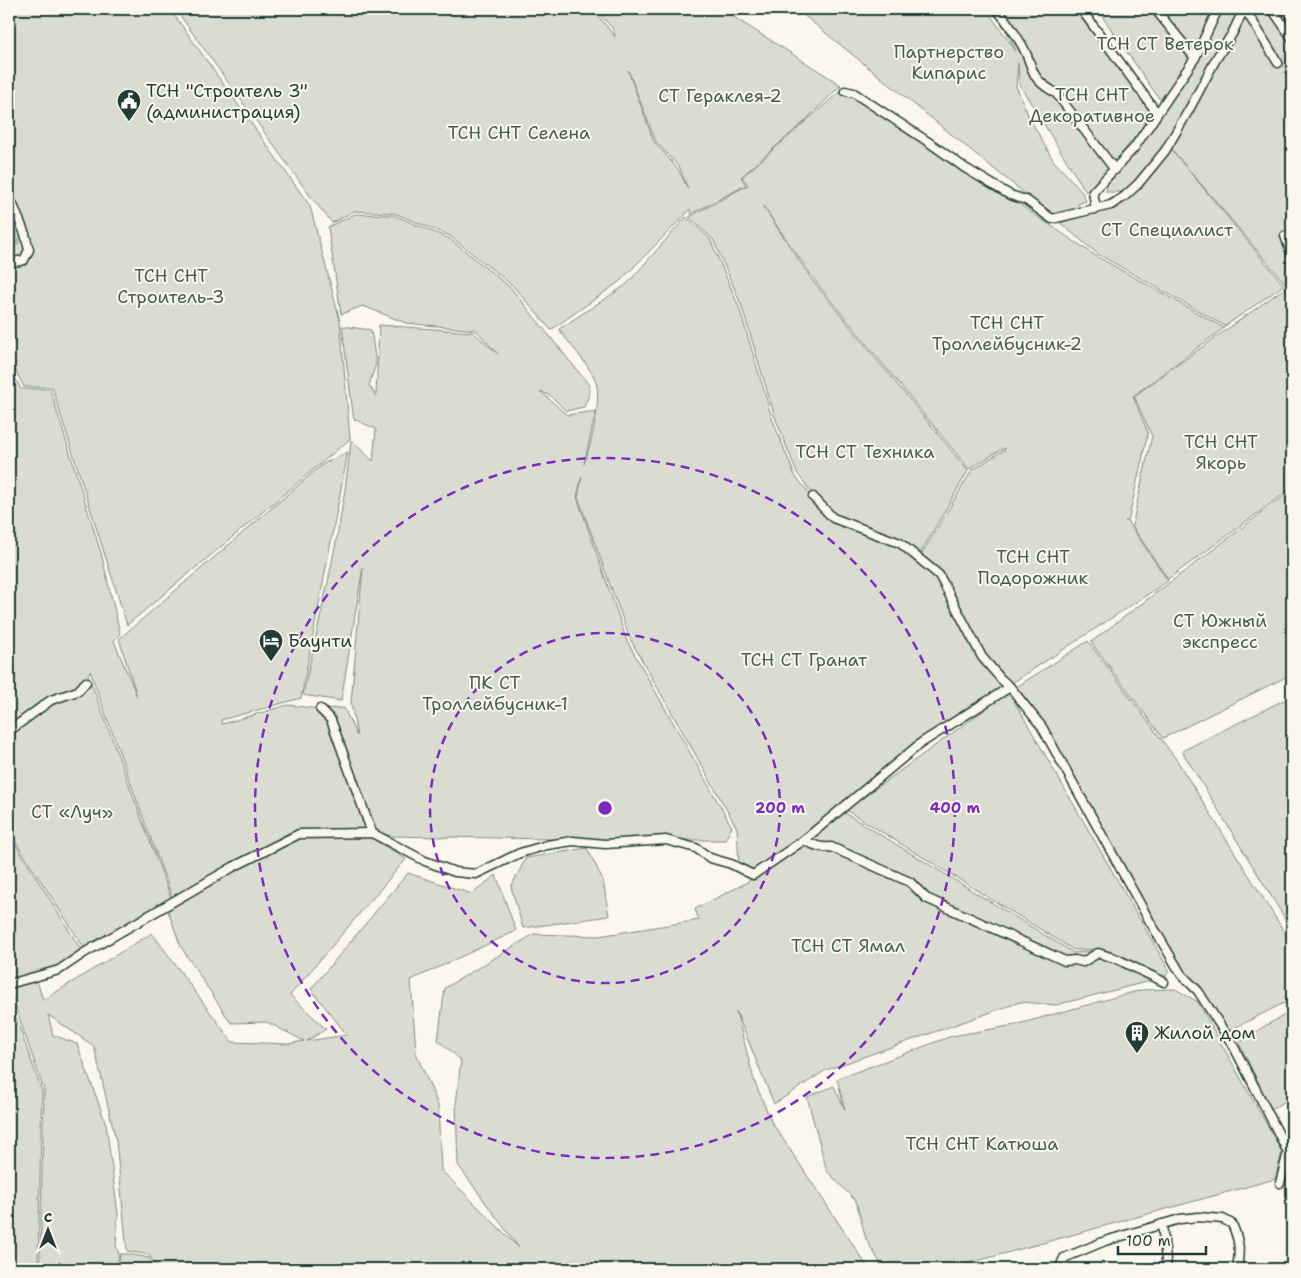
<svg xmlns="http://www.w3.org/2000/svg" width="1301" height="1278" viewBox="0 0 1301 1278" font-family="'Shantell Sans',sans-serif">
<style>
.green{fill:#dbdcd1;stroke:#7d8c82;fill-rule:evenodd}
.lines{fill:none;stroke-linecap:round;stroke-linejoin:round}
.minor-casing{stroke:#1f3d34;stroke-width:11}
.minor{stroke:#fbf7ec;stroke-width:8}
.ring{fill:none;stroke:#7b2cbf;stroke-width:2.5;stroke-dasharray:9 6}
.labels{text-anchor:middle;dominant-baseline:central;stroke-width:4;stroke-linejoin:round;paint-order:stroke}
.park-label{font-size:18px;fill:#455d53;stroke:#fbf7ec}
.poi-label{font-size:18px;fill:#1f3d34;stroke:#fbf7ec;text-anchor:start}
.centre{fill:#7b2cbf;stroke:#fbf7ec;stroke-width:2.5}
.ring-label{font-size:15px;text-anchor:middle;font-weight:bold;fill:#7b2cbf;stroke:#fbf7ec;stroke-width:4;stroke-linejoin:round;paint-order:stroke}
</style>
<rect width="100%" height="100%" fill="#fbf7ec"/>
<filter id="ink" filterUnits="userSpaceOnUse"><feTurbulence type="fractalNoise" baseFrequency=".02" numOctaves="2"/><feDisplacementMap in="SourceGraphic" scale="10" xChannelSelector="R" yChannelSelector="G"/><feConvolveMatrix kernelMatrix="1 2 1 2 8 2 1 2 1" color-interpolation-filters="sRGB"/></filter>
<g filter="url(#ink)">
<g class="green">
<polygon points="9,9 170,9 310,206 340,321 350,439 127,625 52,387 24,387 9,358 9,248 20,243 15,232 18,242 9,246"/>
<path d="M178 9H461L487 11 492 9H593L615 37 613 29 595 9H721L841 85 805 121 741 177 746 185 691 214 690 209 687 213 619 282 551 330 513 286 450 236 394 213 354 211 332 223 311 197 176 10ZM628 70 656 142 680 168 688 189 678 169 654 142Z"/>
<polygon points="796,9 986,9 1016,51 995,9 1086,9 1157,109 1114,163 1086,192 1019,84 1018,63 1016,86 1029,117 1053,160 1082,192 1086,201 1078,204 1080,208 1055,218"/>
<polygon points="1097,9 1292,9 1292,190 1285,283 1166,143 1284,285 1225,326 1098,254 1060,223 1113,208 1159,155 1123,192 1106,192 1108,182 1134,148 1163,104"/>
<polygon points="845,87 1096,256 1224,328 1133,396 1148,433 1128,522 1125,521 1128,522 1168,581 1009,685 984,656 941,571 921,555 972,470 1006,449 1004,448 969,469 819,286 763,206 812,280 968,471 919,555 835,516 815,497 797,473 775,417 741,304 713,239 689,217 748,185 742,177"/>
<path d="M355 214 393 215 450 239 511 288 589 385V395L584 407 566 411 551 396 540 391 567 415 596 411 584 464C591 444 604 396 594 377 585 360 570 345 559 329L626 285 686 217 710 239 739 307 773 421 795 476 831 519 899 545 938 576 981 658 1007 686 752 873 739 866 737 828 630 639 578 497 582 476 577 497 627 641 732 827 725 840H605L391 836 375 831 371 815 362 831 290 832 172 897 90 671 88 674 172 901 85 949 9 832V367L21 389H50L101 553 120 633 114 641 137 696 119 639 323 464 348 452 301 698 221 720 222 724 288 705 320 709 344 708 357 736 351 703 363 567 341 701 303 695C321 611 343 526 351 440L373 461 376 429 354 419 353 414 342 326 371 330 376 364 369 385 376 396 379 325 473 332 498 354 476 330 406 323 363 306 341 314 328 227Z"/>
<polygon points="1286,287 1292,297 1292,488 1168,579 1132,526 1152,436 1134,396"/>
<polygon points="1292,490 1292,674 1163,738 1091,642"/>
<polygon points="1088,641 1176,759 1292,944 1292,999 1220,1035 1015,688"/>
<polygon points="1009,692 1169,970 1165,978 1119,956 1099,949 1074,950 846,810"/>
<polygon points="1292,696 1292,930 1182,751"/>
<polygon points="845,813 1074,953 1097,950 1154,980 1056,1005 1020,1002 826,1070 774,1104 736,1011 754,1080 771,1121 869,1269 158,1269 149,1255 127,1251 116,1140 94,1046 48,1015 53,1035 77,1044 106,1124 118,1214 116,1245 119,1255 117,1269 38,1269 40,1260 44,1090 9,988 9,834 85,956 25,984 37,981 43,1000 152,933 232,1042 289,1044 304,1041 267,1022 231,1023 181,947 167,908 296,838 368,836 406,859 290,995 326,1029 307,1041 347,1035 311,989 408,873 472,894 496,875 516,931 411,980 416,1053 438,1105 441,1170 519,1248 458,1165 456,1105 461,1060 438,1040 445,988 534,934 599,936 699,920 695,909 744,884"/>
<polygon points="587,848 603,880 609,916 523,928 511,887 526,858"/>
<polygon points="1175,989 1198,1002 1282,1152 1275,1179 948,1269 884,1269 866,1239 856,1201 827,1171 807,1097 834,1086 845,1110 837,1079 952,1036 1015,1025 1141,990"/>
<polygon points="9,998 42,1091 38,1262 36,1269 9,1269"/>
<polygon points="1292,1011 1292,1098 1271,1109 1239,1043 1263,1027"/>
<polygon points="120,1254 129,1254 149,1258 156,1269 118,1269"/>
</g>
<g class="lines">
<defs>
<g id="minor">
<path d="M996 9C1006 19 1016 35 1023 47 1036 72 1028 77 1056 93L1115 170"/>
<polyline points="1081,9 1157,113"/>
<polyline points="1155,9 1195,58"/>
<polyline points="1245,9 1278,63"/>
<polyline points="1272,9 1292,38"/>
<polyline points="845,91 854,93 930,143 965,168 1010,195 1026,200 1052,219 1111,205 1125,196 1138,184 1165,151 1190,108 1216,59 1232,34 1244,9"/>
<polyline points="9,195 25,234 29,250 24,260 9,263"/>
<polyline points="1096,209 1093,192 1134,148 1195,58 1218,9"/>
<polyline points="1285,236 1292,256"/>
<polyline points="813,497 833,518 900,543 939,575 982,657 1001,679 1010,687 1042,727 1149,920 1181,974 1198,991 1234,1047 1288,1152 1280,1183"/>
<polyline points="320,709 331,720 372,833"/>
<polyline points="9,731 51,700 78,691 86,682"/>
<path d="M804 840C813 845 820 848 831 847L910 882 926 898 1065 961 1075 960 1083 962 1098 953 1117 959 1164 982"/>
<polyline points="9,984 59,970 84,953 233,867 299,834 372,833 425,861 455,872 476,874 520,853 547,845 573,841 605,844 666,840 696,848 710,858 731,864 753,875 804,840 921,743 1010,687"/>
<polyline points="1162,1224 1167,1269"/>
<path d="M1059 1269 1064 1258 1105 1241 1180 1219 1198 1217 1223 1219 1232 1224C1240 1242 1240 1250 1237 1269"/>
</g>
</defs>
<use href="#minor" class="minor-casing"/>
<use href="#minor" class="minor"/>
</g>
</g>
<g class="ring">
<circle cx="605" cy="808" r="175"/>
<circle cx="605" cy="808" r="350"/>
</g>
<defs>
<symbol id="civic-pin" viewBox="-11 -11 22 30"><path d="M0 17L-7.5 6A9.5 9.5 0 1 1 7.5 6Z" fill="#1f3d34" stroke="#fbf7ec"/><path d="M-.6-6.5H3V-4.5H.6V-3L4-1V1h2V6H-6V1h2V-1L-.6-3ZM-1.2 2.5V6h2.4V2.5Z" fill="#fff"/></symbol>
<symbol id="hotel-pin" viewBox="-11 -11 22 30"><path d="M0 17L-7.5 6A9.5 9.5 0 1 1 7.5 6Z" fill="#1f3d34" stroke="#fbf7ec"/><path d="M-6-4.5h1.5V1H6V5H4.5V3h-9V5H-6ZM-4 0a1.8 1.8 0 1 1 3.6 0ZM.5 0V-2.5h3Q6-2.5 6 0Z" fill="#fff"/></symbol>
<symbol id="building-pin" viewBox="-11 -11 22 30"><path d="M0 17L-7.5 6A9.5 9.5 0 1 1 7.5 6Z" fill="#1f3d34" stroke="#fbf7ec"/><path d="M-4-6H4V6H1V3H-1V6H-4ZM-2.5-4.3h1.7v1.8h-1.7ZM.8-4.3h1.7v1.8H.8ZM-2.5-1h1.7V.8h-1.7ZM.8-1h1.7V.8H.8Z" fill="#fff"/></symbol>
</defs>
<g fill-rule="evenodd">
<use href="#civic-pin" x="115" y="87" width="28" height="38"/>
<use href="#hotel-pin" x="257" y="627" width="28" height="38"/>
<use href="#building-pin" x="1123" y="1019" width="28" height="38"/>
</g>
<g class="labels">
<g class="park-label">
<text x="1165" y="44">ТСН СТ Ветерок</text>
<text x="949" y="52">Партнерство<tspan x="949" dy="21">Кипарис</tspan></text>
<text x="1092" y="95">ТСН СНТ<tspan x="1092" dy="21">Декоративное</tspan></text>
<text x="720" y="96">СТ Гераклея-2</text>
<text x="519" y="133">ТСН СНТ Селена</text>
<text x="1167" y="230">СТ Специалист</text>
<text x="171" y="276">ТСН СНТ<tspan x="171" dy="21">Строитель-3</tspan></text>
<text x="1007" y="323">ТСН СНТ<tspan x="1007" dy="21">Троллейбусник-2</tspan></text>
<text x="1221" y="442">ТСН СНТ<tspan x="1221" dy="21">Якорь</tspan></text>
<text x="865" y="452">ТСН СТ Техника</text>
<text x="1033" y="557">ТСН СНТ<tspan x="1033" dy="21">Подорожник</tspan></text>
<text x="1220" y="621">СТ Южный<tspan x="1220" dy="21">экспресс</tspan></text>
<text x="804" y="660">ТСН СТ Гранат</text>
<text x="495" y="683">ПК СТ<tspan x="495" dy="21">Троллейбусник-1</tspan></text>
<text x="72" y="812">СТ «Луч»</text>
<text x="848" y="946">ТСН СТ Ямал</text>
<text x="982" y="1144">ТСН СНТ Катюша</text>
</g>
<g class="poi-label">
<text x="146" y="91">ТСН "Строитель 3"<tspan x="146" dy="21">(администрация)</tspan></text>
<text x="288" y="641">Баунти</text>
<text x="1154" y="1033">Жилой дом</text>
</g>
</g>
<circle cx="605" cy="808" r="8" class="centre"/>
<g class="ring-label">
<text x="780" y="813">200 m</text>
<text x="955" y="813">400 m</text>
</g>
<rect width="1301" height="1278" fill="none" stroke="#fbf7ec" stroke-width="30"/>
<rect x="15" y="15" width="1271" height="1248" fill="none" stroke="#1f3d34" stroke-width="2" filter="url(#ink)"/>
<g transform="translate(48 1230)" stroke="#fbf7ec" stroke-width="4" paint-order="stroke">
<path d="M0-4L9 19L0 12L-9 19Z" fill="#1f3d34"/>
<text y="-8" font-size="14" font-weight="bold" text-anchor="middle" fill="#1f3d34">С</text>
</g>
<path d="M1118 1246v8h88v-8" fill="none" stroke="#1f3d34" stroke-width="2.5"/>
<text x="1126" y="1246" font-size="15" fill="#1f3d34" stroke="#fbf7ec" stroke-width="4" paint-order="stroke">100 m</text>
</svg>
